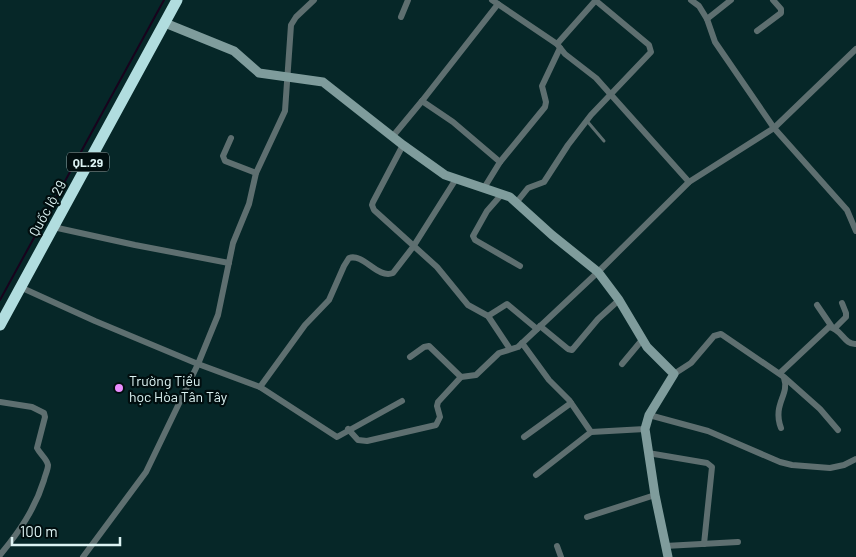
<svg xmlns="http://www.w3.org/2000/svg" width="856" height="557" viewBox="0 0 856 557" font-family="Barlow,sans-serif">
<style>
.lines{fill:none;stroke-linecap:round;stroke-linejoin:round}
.stream{stroke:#18031d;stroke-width:2}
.lane{stroke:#5e6f70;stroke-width:3}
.street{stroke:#5e6f70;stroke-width:6}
.secondary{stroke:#7f9c9c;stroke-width:9}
.highway{stroke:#b1dddf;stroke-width:11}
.poi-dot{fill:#e98dfe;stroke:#010e0f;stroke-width:2}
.labels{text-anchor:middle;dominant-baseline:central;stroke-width:4.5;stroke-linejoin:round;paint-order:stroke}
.shield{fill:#010e0f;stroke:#9aaeaf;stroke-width:1}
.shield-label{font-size:12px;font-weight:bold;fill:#dcf3f3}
.street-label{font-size:14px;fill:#dcf3f3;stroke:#010e0f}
.poi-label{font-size:14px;fill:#dcf3f3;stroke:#010e0f;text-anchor:start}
</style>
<rect width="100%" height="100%" fill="#062728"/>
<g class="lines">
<polyline class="stream" points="0,300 164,0"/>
<polyline class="lane" points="587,121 604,141"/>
<g class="street">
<polyline points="492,0 557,44 565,54 596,78 689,182"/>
<polyline points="691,0 699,6 707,19 715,42 774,128 847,210 856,231"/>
<polyline points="401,17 408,0"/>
<polyline points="707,19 731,0"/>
<polyline points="757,31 781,13 781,9 773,0"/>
<polyline points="557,44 596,0"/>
<polyline points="422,101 453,122 500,162"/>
<polyline points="393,136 422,101 498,4"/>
<polyline points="231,138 223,156 225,161 256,173"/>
<polyline points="403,145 373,202 372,205 374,210 437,267 468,305 488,316 510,349"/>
<polyline points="484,188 500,162 545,107 546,102 542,86 560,48"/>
<polyline points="502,194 487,211 473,236 475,240 520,266"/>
<polyline points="516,203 528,188 544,182 568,145 591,115 651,52 649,45 595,0"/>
<polyline points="53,227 135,245 229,263"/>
<polyline points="20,287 95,321 198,364 218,315 233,243 249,204 256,173 285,111 291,25 296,17 314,0"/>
<polyline points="817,305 832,327"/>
<polyline points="488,316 507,304 537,329"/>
<polyline points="540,326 568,349 572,350 598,319 619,300"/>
<polyline points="835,328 846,317 846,313 842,303"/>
<polyline points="522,343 549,380 569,400 591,432"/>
<polyline points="410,357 424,347 429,346 461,377"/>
<polyline points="622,364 642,340"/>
<path d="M780 373 829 327C841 328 844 345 856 344"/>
<polyline points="674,374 691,363 714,336 721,334 784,377 820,409 838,430"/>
<path d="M260 387 305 325 329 300 344 266 349 258C364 253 377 279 393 273L413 247 456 179"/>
<path d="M0 402 32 407 44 413 45 417 37 448C40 454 47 459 48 465 48 470 45 475 44 480 35 509 19 532 0 555"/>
<polyline points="649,415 708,431 780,462 792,465 830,468 844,465 856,459"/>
<path d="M781 428C772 404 790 395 784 378"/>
<polyline points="348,429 358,440 367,441 436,425 440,417 437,406 438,402 461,377 476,375 499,353 518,347 598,272 689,182 774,128 856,49"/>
<polyline points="524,437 571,403"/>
<polyline points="648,453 707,463 712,467 704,544"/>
<polyline points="536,475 591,432 645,429"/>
<polyline points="587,517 655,495"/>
<polyline points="557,546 561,557"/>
<polyline points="665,546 738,542"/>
<polyline points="83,557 146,472 198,364 260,387 337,437 402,401"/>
</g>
<polyline class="secondary" points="165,23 234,51 259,73 323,82 403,145 445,175 510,197 552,235 598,272 619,300 647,347 674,374 649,415 645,429 655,495 668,557"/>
<polyline class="highway" points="0,325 177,0"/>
</g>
<circle class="poi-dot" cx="119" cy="388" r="5"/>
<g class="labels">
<rect class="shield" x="67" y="152.5" width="42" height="19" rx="4"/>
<g class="shield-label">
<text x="88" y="162">QL.29</text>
</g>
<g class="street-label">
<text transform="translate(47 208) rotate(-61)">Quốc lộ 29</text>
</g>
<g class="poi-label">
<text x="129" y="380">Trường Tiểu<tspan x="129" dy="16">học Hòa Tân Tây</tspan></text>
</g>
</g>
<path d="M12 537v8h108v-8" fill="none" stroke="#dcf3f3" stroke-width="2.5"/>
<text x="20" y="537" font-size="15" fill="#dcf3f3" stroke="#010e0f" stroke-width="4" paint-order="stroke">100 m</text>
</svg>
